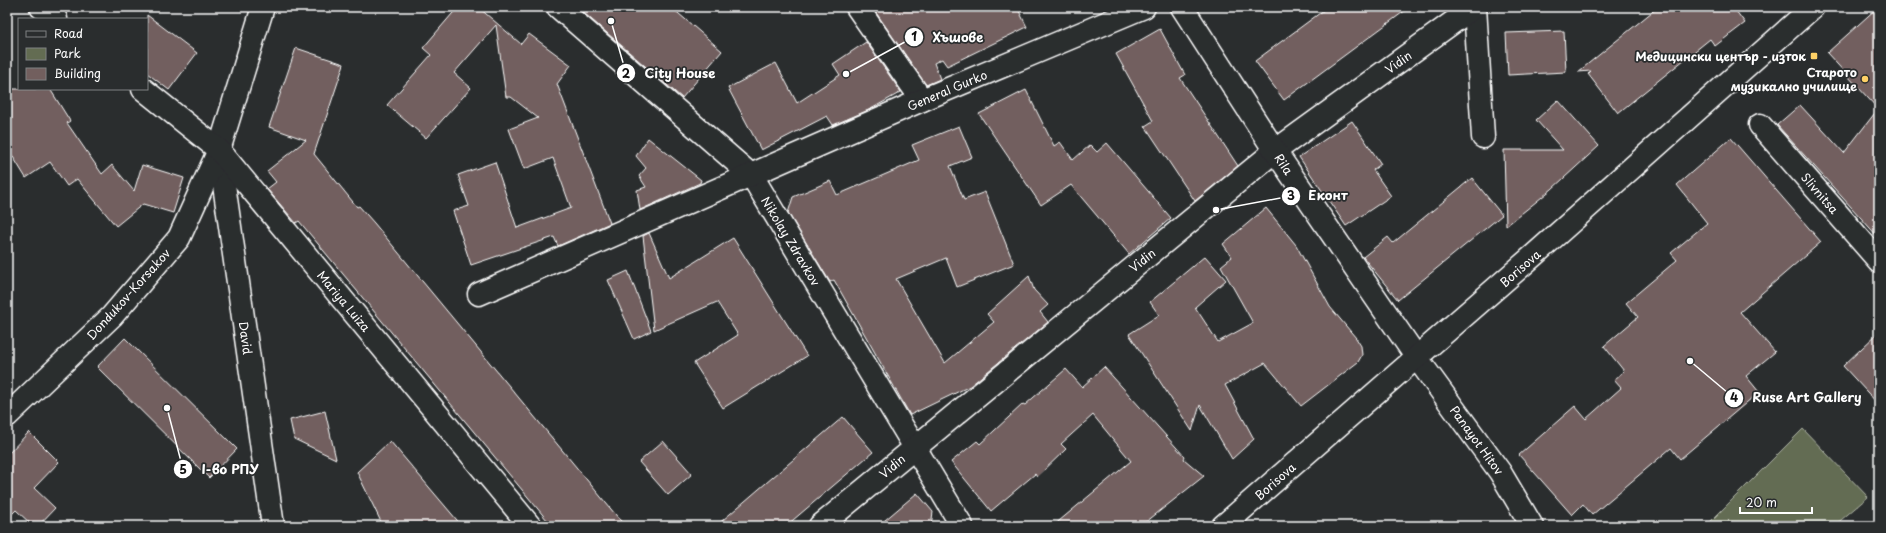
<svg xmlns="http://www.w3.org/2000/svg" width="1886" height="533" viewBox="0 0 1886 533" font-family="'Playpen Sans',sans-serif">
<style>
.green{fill:#636c52;stroke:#b1b6a8}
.building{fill:#725f5e;stroke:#fff}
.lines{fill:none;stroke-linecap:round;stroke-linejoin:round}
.minor-casing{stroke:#fff;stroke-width:25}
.tertiary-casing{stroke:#fff;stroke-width:25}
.secondary-casing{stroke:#fff;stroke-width:25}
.minor{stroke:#2a2d2e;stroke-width:22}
.tertiary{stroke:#2a2d2e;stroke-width:22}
.secondary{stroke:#2a2d2e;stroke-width:22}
.poi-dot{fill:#ffd166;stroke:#2a2d2e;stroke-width:1.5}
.labels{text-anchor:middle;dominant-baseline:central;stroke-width:3.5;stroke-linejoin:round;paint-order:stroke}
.poi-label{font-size:12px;font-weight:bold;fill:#fff;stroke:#2a2d2e;text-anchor:end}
.street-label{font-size:12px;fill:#fff;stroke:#2a2d2e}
.leader{fill:none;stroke:#fff;stroke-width:1.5}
.callout-dot{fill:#fff;stroke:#2a2d2e;stroke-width:1.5}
.mark-label{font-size:12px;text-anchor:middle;font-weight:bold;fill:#111}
.callout-label{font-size:13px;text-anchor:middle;font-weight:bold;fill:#fff;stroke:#2a2d2e;stroke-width:3.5;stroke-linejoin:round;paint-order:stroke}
</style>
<rect width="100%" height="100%" fill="#2a2d2e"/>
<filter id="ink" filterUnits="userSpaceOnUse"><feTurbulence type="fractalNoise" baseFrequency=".025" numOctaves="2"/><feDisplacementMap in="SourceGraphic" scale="8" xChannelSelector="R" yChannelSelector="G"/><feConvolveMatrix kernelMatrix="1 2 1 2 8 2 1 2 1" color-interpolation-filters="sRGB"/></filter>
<g filter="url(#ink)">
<polygon class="green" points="1803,429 1868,497 1834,526 1706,526"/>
<g class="building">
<polygon points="458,7 478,7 521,44 529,34 571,65 557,84 610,223 558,246 554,237 471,265 453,211 469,206 458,175 495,162 517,228 571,208 553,158 524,169 509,129 538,118 511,97 506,97 496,25 454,73 471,88 426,138 387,105 431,55 423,48"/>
<polygon points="577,7 671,7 722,51 682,98"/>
<polygon points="872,7 1017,7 1027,27 947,66 942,59 934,63 940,79 926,85"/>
<polygon points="1328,7 1410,7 1284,100 1255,61"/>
<polygon points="1658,7 1733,7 1745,23 1715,46 1710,39 1618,113 1588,74 1591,71 1578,72"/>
<polygon points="1878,7 1879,7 1879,238 1777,125 1800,105 1844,153 1878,109 1827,53"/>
<polygon points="147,15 197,53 169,90 147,73"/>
<polygon points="1160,29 1185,75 1180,78 1238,166 1195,201 1145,126 1153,121 1116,54"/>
<polygon points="1564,31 1566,72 1508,75 1506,33"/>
<polygon points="866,42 901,92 871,109 833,125 827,116 761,150 728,88 776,63 797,103 840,75 833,64"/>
<polygon points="296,48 344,64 314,154 357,207 359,206 374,223 625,526 552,526 299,221 296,223 267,189 276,182 267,171 306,140 269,127"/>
<polygon points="7,89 50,89 70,121 67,123 102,174 112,165 134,191 142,165 184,178 173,213 143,204 116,226 77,179 67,186 50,162 26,178 7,147"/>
<polygon points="1026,90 1054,146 1060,142 1073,160 1090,145 1097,152 1107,143 1171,218 1129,254 1071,185 1041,205 979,114"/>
<polygon points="1558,100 1599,146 1552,189 1506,226 1504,150 1563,150 1536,120"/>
<polygon points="1352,121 1381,164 1373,170 1391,196 1346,226 1299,157"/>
<polygon points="959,126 972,157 950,166 964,200 985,192 1014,264 957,287 946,258 896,279 945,363 994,322 987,314 1029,276 1034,290 1048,305 1040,312 1048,322 970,386 910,415 834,280 830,282 788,213 793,197 830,181 837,195 919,160 912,145"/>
<polygon points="648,138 701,180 700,183 640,210 637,190 646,187 639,176 646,168 636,156"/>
<polygon points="1731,138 1821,242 1740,312 1775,352 1746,376 1759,392 1680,459 1671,448 1592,515 1583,504 1572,515 1519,455 1575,406 1586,419 1621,388 1614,380 1624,371 1604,346 1638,317 1626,303 1677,260 1671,253 1707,223 1677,185"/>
<polygon points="1472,178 1502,215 1398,300 1363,257 1388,237 1393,243"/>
<polygon points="1266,208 1296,245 1330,307 1356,338 1361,346 1362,355 1358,362 1301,406 1265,363 1225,385 1254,439 1232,459 1200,405 1192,431 1129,334 1159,315 1150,302 1205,256 1226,280 1195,307 1218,342 1253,323 1221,266 1232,257 1223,244"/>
<polygon points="649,233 669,278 733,238 807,356 723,408 694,363 738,335 717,302 654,330 643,236"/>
<polygon points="628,271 651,331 634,339 608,280"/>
<polygon points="1879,332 1879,405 1843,366"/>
<polygon points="125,338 237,449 209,478 97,367"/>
<polygon points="1104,367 1185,457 1184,459 1204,476 1141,526 1053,526 1131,461 1093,415 1061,444 1066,449 1037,477 1035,474 991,511 951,462 977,441 980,444 1023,404 1025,405 1066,369 1082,387"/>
<polygon points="325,411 336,459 294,439 290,420"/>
<polygon points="843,417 873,452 786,526 716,526"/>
<polygon points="29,432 59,462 34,488 55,508 38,526 33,526 16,510 7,519 7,455"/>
<polygon points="390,441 462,526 383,526 357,472"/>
<polygon points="663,441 692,474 668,495 639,462"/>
<polygon points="917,493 933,512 931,526 878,526"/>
</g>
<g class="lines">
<defs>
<g id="minor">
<polyline points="558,7 752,176 962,526"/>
<polyline points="857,7 922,100"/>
<polyline points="1475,7 1483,137"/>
<polyline points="1760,125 1879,261"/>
<polyline points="219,150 273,526"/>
<polyline points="479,294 922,100 1144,7"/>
<polyline points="7,416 112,316 179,238 219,150 263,7"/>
<polyline points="820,526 1275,151 1474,7"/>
</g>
<g id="tertiary">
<polyline points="41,7 56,19"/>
<polyline points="1182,7 1275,151 1417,358 1500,472 1532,526"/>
<polyline points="143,89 219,150 530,526"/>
</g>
<polyline id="secondary" points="1223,526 1534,255 1813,7"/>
</defs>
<use href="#minor" class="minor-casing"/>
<use href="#tertiary" class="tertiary-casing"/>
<use href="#secondary" class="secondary-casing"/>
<use href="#minor" class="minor"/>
<use href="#tertiary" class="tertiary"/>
<use href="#secondary" class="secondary"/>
</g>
</g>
<g class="poi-dot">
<rect x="1810" y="52" width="8" height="8" rx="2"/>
<circle cx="1865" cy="79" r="4"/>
</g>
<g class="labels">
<g class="poi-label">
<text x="1806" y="56">Медицински център - изток</text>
<text x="1857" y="72">Старото<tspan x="1857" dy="14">музикално училище</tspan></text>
</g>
<g class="street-label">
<text transform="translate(1398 62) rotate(-36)">Vidin</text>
<text transform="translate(947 90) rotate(-23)">General Gurko</text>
<text transform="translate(1284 164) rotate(56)">Rila</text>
<text transform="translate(1820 193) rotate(49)">Slivnitsa</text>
<text transform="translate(791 241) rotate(59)">Nikolay Zdravkov</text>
<text transform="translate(1142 260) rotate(-39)">Vidin</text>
<text transform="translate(1520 268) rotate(-41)">Borisova</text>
<text transform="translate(128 294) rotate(-48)">Dondukov-Korsakov</text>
<text transform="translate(344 301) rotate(50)">Mariya Luiza</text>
<text transform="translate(246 338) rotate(82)">David</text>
<text transform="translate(1477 440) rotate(54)">Panayot Hitov</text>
<text transform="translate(892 466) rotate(-40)">Vidin</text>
<text transform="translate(1275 481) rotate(-41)">Borisova</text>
</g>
</g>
<path class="leader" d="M846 74L914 37M611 21L626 73M1216 210L1291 196M1690 361L1734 398M167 408L183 469"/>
<g class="callout-dot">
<circle cx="846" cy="74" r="4"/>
<circle cx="611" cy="21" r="4"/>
<circle cx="1216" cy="210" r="4"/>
<circle cx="1690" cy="361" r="4"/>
<circle cx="167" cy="408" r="4"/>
<circle cx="914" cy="37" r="10"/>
<circle cx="626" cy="73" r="10"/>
<circle cx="1291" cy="196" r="10"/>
<circle cx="1734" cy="398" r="10"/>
<circle cx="183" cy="469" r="10"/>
</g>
<g class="mark-label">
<text x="914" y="41">1</text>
<text x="626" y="78">2</text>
<text x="1291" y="200">3</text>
<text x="1734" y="402">4</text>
<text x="183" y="474">5</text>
</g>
<g class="callout-label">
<text x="958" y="42">Хъшове</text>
<text x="680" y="78">City House</text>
<text x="1328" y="200">Еконт</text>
<text x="1807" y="402">Ruse Art Gallery</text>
<text x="230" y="474">I-во РПУ</text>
</g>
<rect width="1886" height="533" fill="none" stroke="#2a2d2e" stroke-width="24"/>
<rect x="12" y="12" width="1862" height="509" fill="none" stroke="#fff" stroke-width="1.5" filter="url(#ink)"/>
<rect x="18" y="18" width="130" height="72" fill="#2a2d2e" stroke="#7f8182"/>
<rect x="26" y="31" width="20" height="6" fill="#2a2d2e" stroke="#7f8182"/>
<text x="54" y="38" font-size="12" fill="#ffffff">Road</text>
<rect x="26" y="48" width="20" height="12" fill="#636c52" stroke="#7f8182"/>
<text x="54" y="58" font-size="12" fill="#ffffff">Park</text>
<rect x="26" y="68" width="20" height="12" fill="#725f5e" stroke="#7f8182"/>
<text x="54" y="78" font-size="12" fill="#ffffff">Building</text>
<path d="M1740 507v6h72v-6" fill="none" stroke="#ffffff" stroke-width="2"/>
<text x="1746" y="507" font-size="12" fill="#ffffff" stroke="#2a2d2e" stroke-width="3" paint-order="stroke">20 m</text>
</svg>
